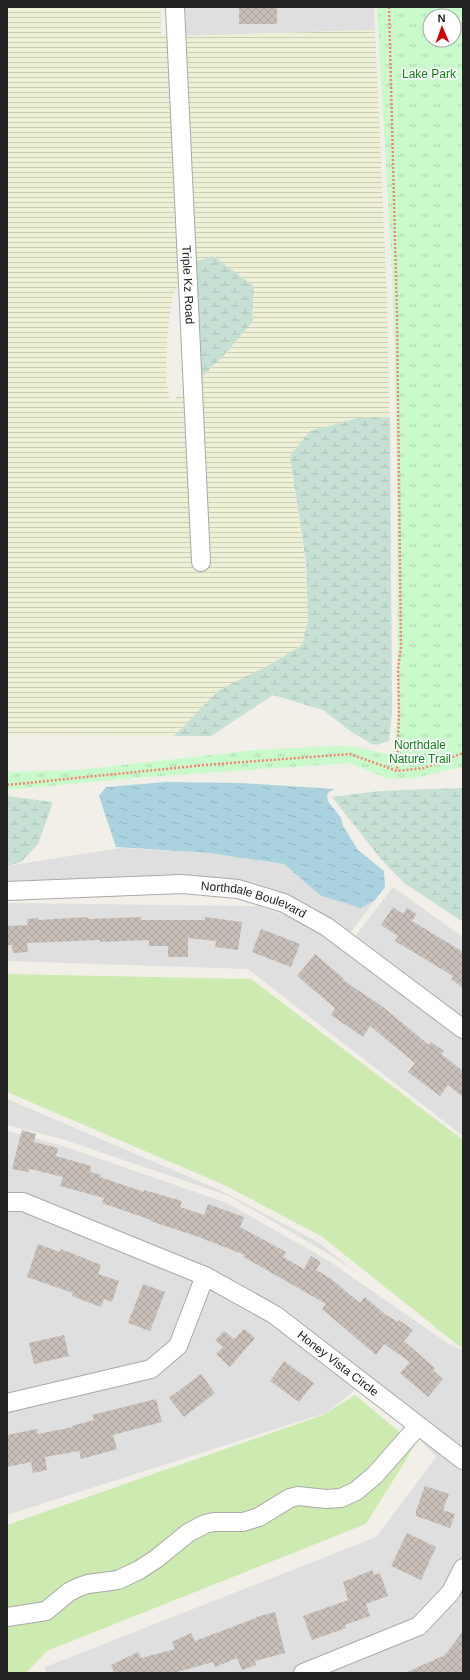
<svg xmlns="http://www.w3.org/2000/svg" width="470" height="1680" viewBox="0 0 470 1680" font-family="Helvetica,sans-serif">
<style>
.residential{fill:#e0dfdf}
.farmland{fill:url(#farmland-rules)}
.grass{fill:#cdebb0}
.wetland{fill:url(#wetland-marsh)}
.park{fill:url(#park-tufts);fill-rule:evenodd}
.water{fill:url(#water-ripples)}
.building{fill:url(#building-cross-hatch)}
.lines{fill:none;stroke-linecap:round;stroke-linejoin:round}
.minor-casing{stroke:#a9a9a9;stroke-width:20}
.path{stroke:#fa8072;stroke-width:2.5;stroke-dasharray:2 2;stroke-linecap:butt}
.minor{stroke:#fff;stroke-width:18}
.labels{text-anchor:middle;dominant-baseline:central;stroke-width:3.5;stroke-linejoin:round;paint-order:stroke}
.park-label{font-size:12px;fill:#0c8416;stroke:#fff}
.street-label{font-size:12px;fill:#222;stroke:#fff}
</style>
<defs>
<pattern id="farmland-rules" width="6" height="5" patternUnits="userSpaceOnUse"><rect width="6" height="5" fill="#eef0d5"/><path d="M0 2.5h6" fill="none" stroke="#ccceb7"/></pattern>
<pattern id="wetland-marsh" width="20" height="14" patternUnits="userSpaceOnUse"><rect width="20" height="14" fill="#c6e0d4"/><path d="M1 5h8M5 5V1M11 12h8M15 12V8" fill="none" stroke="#aac0b6"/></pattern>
<pattern id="park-tufts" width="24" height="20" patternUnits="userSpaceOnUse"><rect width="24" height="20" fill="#c8facc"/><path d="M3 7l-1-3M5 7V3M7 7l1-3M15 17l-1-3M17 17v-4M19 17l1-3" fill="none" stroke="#acd6af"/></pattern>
<pattern id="water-ripples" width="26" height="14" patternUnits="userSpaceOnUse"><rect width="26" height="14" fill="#aad3df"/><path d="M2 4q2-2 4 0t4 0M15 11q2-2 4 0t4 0" fill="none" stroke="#92b5bf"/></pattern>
<pattern id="building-cross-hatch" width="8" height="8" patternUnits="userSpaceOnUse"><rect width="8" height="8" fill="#c7bfb8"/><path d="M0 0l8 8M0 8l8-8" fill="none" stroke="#aba49e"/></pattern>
</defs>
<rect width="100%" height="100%" fill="#f2efe9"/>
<g class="residential">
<polygon points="182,7 374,7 375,30 183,36"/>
<polygon points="120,848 209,853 284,864 321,896 361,908 375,900 351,932 341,928 286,896 7,883 7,866"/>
<polygon points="393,887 463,937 463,1136 248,969 7,961 7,903 259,906 353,939"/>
<polygon points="7,1099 220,1190 318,1242 357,1273 332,1256 229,1196 62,1139 7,1125"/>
<polygon points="7,1131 60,1145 227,1203 329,1261 450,1345 463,1350 463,1673 46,1673 45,1667 376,1537 436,1457 366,1381 326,1413 7,1515"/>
</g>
<polygon class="farmland" points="7,7 161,7 161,36 169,36 181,280 172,297 167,339 166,380 170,402 186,390 195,570 209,569 199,380 227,352 252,322 254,286 213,256 194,262 183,36 375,30 386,273 390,417 359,418 290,456 305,562 308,621 302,645 271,664 219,690 174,736 7,735"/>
<g class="grass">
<polygon points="7,974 251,979 463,1140 463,1347 459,1346 321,1236 222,1184 7,1092"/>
<polygon points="355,1395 415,1445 366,1524 47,1651 26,1673 7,1673 7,1525 323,1415"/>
</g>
<g class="wetland">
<polygon points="213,256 254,286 252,322 227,352 199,380 194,262"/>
<polygon points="390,417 392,713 389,741 376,745 372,744 353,733 323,710 273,695 211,736 174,736 219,690 271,664 302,645 308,621 306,562 290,456 310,431 359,418"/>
<polygon points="463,788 463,922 404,883 381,859 332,797 379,791"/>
<polygon points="7,796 53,802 38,844 21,862 7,866"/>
</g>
<path class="park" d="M377 7H463V767L414 778 389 779 350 763 147 777 7 790V772L78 770 255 750 333 746 357 747 386 754 393 752 398 713 397 472 392 273ZM430 16H454V40H430Z"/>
<polygon class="water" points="166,782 241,783 334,789 334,790 330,791 327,795 328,801 341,818 343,826 358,850 384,871 385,887 375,900 361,908 321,896 284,864 209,853 116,847 99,796 106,787"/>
<g class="building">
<rect x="239" y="7" width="38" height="17"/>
<polygon points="393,907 403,914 407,908 417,914 412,921 463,952 463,988 451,979 453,976 395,941 398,936 381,925"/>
<polygon points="88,917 88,919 141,917 141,920 205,920 205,917 242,922 238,950 215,947 216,941 188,938 188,957 168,957 168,946 149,946 149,940 100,942 100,940 27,943 28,952 13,953 12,945 7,945 7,926 28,925 27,919 38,918 39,920"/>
<polygon points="261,929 300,944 291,967 252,952"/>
<polygon points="315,954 344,979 343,980 383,1007 429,1045 431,1042 444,1051 441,1054 463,1071 463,1097 448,1085 440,1096 408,1072 415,1063 370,1026 363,1037 331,1015 335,1008 297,976"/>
<polygon points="22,1130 36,1134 34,1142 58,1148 56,1156 91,1166 90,1172 101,1175 100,1177 144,1192 144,1190 182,1201 180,1207 204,1215 208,1204 244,1217 240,1227 286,1252 283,1257 304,1269 311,1256 321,1262 316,1270 330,1278 360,1303 365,1297 386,1315 398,1322 399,1320 413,1330 404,1341 435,1368 433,1370 443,1379 428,1397 400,1373 410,1362 384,1344 376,1355 322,1309 326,1304 244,1257 245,1255 196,1236 150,1221 151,1220 102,1203 104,1198 60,1186 63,1177 30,1169 28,1172 12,1169"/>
<polygon points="38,1244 60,1252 61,1249 101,1265 98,1274 119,1281 112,1302 104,1299 101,1307 72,1296 73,1293 27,1277"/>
<polygon points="143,1284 165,1292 150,1331 128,1323"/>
<polygon points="244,1329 255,1338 230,1367 216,1354 223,1347 215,1340 224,1331 234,1339"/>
<polygon points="64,1335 69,1356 34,1364 29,1343"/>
<polygon points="284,1361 314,1383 299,1402 270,1381"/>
<polygon points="201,1374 215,1393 184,1417 169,1398"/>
<polygon points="156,1399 162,1422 113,1435 117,1449 81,1459 79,1451 45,1457 47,1470 33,1473 31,1462 7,1467 7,1435 37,1429 38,1434 73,1427 72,1426 94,1420 92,1415"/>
<polygon points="425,1486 449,1494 443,1510 455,1514 450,1528 416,1516 416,1511"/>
<polygon points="407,1533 436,1547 421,1580 391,1566"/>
<polygon points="372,1570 374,1575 380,1573 388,1596 366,1604 370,1616 345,1625 346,1628 312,1640 303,1616 348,1600 343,1582"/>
<polygon points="275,1612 285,1653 255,1661 256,1665 242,1670 237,1658 215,1667 213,1662 173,1673 114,1673 111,1665 138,1652 141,1658 175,1649 172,1642 191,1633 195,1641 256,1618 256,1617"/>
<polygon points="463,1631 463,1673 405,1673 445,1655"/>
</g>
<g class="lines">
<defs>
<g id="minor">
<path id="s1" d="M175 7 201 562"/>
<path id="s2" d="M7 891 182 884 238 889 284 903 327 927 463 1029"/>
<path id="s3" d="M7 1202H23L205 1276 275 1315 463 1460"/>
<polyline points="7,1403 151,1369 178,1346 205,1276"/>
<polyline points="7,1617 46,1611 69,1592 79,1587 88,1584 118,1580 139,1570 156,1559 188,1533 205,1524 214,1522 243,1522 259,1517 290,1498 298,1496 326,1499 341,1498 356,1491 375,1475 418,1426"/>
<polyline points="303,1673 419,1626 451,1592 463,1568"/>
</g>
</defs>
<use href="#minor" class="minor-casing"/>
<g class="path">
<polyline points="389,7 397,316 401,647 398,669 399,713 397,771"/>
<polyline points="7,785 205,765 350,754 397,771 424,768 463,753"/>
</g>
<use href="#minor" class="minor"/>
</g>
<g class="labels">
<g class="park-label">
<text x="429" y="74">Lake Park</text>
<text x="420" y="745">Northdale<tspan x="420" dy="14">Nature Trail</tspan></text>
</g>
<g class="street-label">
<text stroke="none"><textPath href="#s1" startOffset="278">Triple Kz Road</textPath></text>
<text stroke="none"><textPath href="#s2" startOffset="249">Northdale Boulevard</textPath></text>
<text stroke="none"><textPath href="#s3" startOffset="372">Honey Vista Circle</textPath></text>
</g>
</g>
<rect width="470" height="1680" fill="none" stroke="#222222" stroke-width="16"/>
<g transform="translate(442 28) rotate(358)"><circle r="19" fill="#ffffff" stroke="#a7a7a7"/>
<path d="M0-3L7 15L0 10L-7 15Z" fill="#d40000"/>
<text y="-6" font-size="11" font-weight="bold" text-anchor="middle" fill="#222222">N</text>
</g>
</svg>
